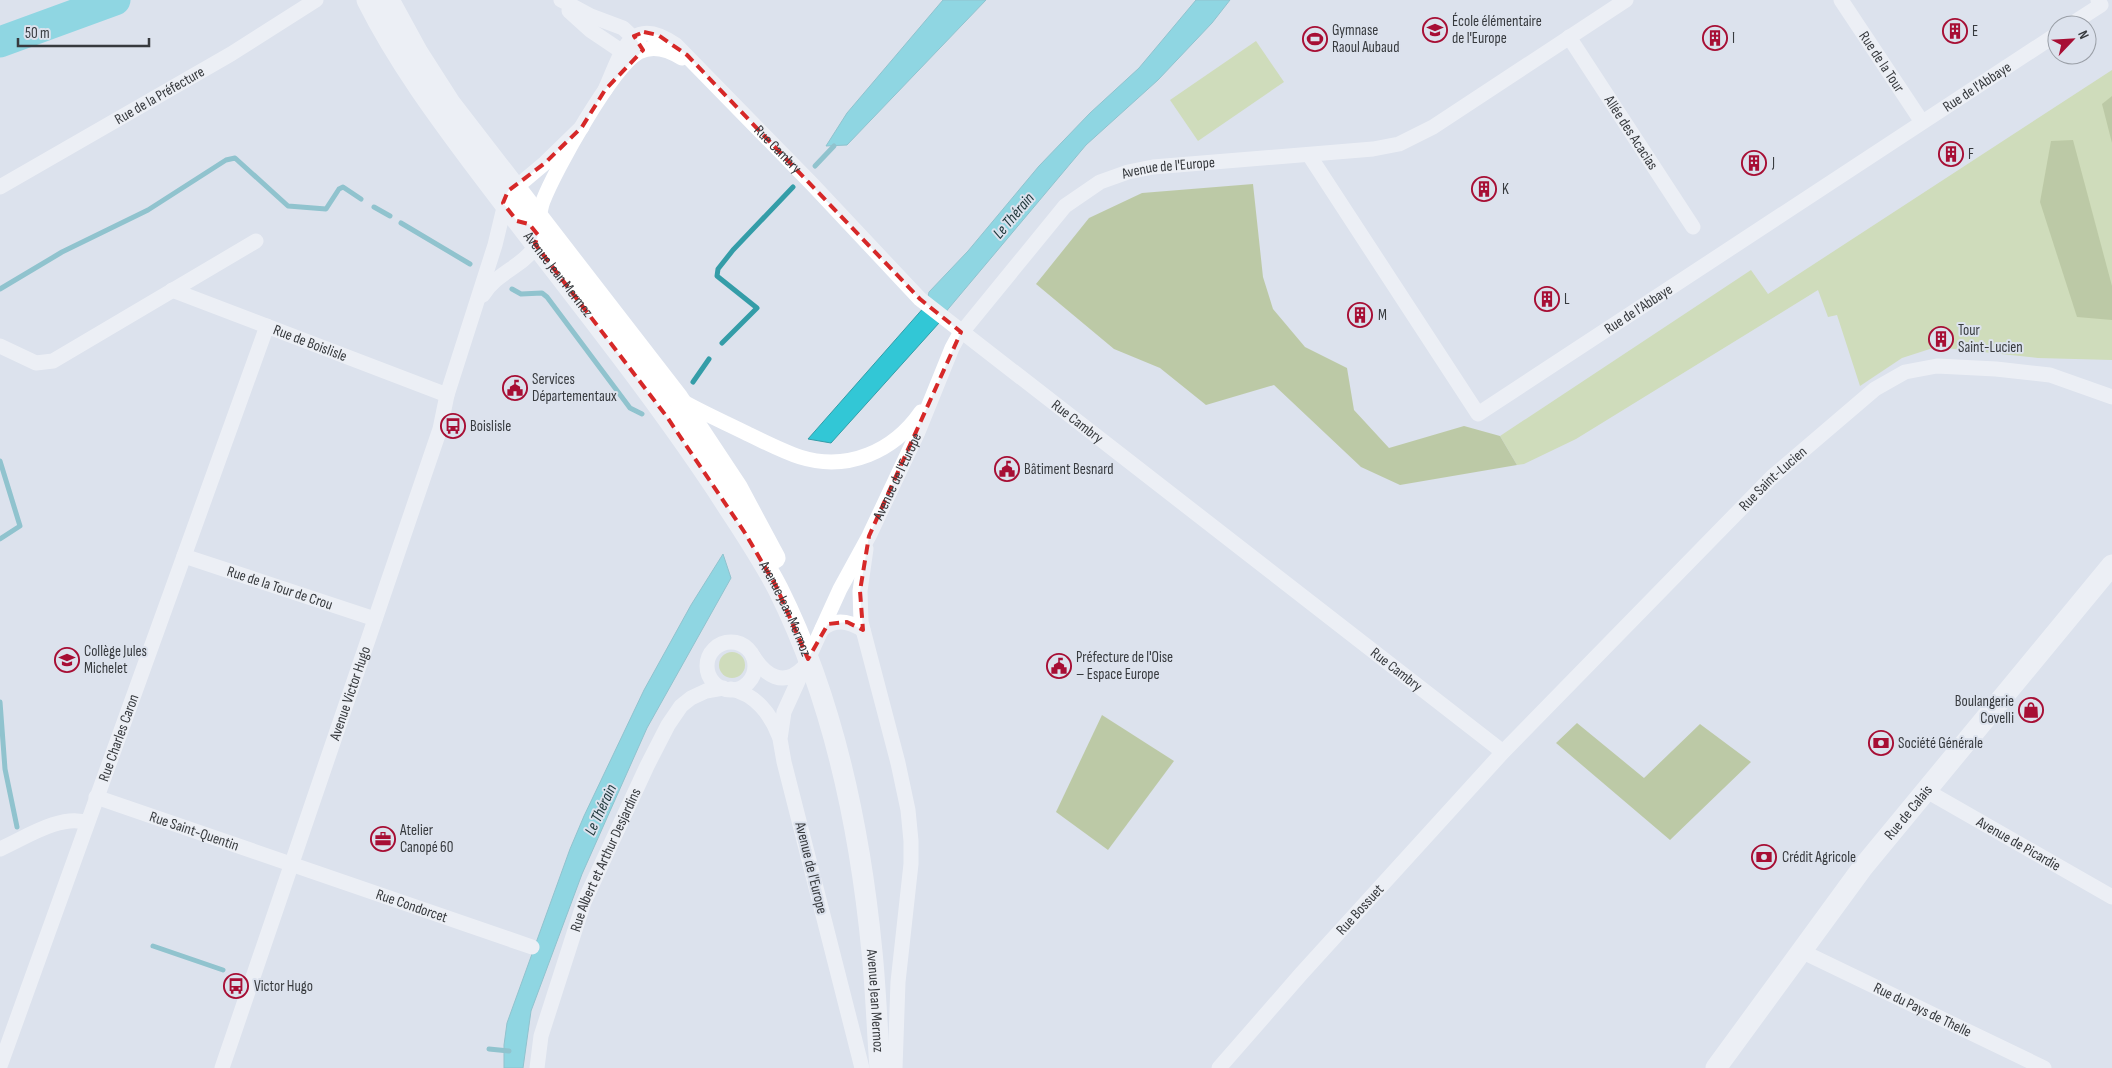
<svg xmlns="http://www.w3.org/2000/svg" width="2112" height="1068" viewBox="0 0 2112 1068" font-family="'Sofia Sans Condensed',sans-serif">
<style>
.green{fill:#bfd57e}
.forest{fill:#96ac51}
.water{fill:#32c7d6;stroke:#349da8}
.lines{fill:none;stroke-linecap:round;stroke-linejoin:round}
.stream{stroke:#349da8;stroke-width:5}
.river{stroke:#32c7d6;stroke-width:31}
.street{stroke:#fff;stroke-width:15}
.secondary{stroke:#fff;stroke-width:21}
.marked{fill:none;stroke:#d62828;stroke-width:4;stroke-dasharray:10 6;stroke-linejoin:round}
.labels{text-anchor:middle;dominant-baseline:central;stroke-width:4;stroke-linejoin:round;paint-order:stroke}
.poi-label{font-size:15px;fill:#373a3e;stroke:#dce2ed;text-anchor:start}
.street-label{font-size:15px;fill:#373a3e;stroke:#dce2ed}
.water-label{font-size:16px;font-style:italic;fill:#20383b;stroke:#dce2ed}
</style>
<rect width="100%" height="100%" fill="#dce2ed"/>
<g class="green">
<polygon points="1256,41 1284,82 1198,141 1170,100"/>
<polygon points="2112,70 2112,360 2038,358 1936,347 1902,358 1860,386 1837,315 1828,317 1818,290 1576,439 1524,464 1517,465 1500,436 1751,270 1768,294"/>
<circle cx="732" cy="665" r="13"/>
</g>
<g class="forest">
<polygon points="2112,96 2112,143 2102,104"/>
<polygon points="2073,140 2112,286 2112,320 2077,317 2040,202 2051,141"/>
<polygon points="1253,184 1263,277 1273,309 1305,347 1347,368 1354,410 1389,448 1464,426 1500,436 1517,465 1400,485 1361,467 1274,385 1206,405 1160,368 1114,349 1036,284 1089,218 1142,193"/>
<polygon points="1102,715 1174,761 1108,850 1056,812"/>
<polygon points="1577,723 1644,778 1700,724 1751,762 1670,840 1556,743"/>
</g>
<g class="water">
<polygon points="943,0 986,0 847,145 826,146 847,113"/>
<polygon points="1196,0 1230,0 1212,23 1158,80 1086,145 949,308 941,318 939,323 831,443 808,439 926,305 929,292 968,251 1039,166 1090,113 1139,68"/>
<polygon points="723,554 731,578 647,728 582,874 531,1011 523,1068 504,1068 504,1045 507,1023 570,849 584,816 644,690 691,605"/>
</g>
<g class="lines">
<g class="stream">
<polyline points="815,166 834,146"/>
<polyline points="374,207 390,216"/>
<polyline points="401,223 470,264"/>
<polyline points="0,289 62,252 148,210 226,160 235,158 288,206 326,209 339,189 343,187 361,199"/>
<polyline points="512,289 521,294 542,293 547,297 630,408 642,414"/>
<polyline points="722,343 757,308 717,276 718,269 733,250 793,187"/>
<polyline points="693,382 709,359"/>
<polyline points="0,461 20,526 0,539"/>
<polyline points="0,702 5,769 17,827"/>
<polyline points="153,946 223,970"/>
<polyline points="489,1049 509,1051"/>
</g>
<polyline class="river" points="0,42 115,0"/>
<g class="street">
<polyline points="561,0 591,16 623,28 639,43"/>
<path id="s1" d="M1841 0 1922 122"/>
<polyline points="569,11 590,30 630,57"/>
<polyline points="2070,25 2101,5 2098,0"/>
<path id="s2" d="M1569 37 1693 227"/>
<path id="s3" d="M605 90C621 55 629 12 676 45L812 184 920 299 1503 752"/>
<path id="s4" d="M1309 155 1478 414 2057 34"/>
<path id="s5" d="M0 187 231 54 316 0"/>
<path id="s6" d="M172 290 447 395"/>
<path d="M483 295C496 273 523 266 533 249 541 234 537 216 543 201 555 170 612 67 639 52 654 44 669 50 682 58"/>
<polyline points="0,346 36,363 53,361 256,241"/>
<path d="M682 401C703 413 726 423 748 434 765 442 782 451 800 457 848 472 894 451 921 412"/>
<polyline points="866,549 860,591 861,622 898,763 908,810 911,841 911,864 898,982 895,1068"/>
<path id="s7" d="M184 556 375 619"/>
<path d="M822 629C836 618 849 621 863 630"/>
<circle cx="731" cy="666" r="24"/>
<path d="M753 656C765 675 783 688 803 668"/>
<path d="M731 689C755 694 771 714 779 736"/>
<path id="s8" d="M1925 790 2112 897"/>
<path id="s9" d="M96 797 532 947"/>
<path d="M0 849C23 839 62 813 87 823"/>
<path id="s10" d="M1801 951 2044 1068"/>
<path id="s11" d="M0 1066 267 326"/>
<path id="s12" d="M222 1068 440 429 447 395 495 245 507 195 545 163 582 127"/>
<path id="s13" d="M537 1068 541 1036 584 902 647 766 668 725 681 706 691 698 706 691 723 688"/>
<path id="s14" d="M862 1068 784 762 780 739 784 712 840 589 869 536 918 432 952 348 958 337 1065 206 1100 182 1128 172 1153 167 1373 149 1399 144 1433 127 1626 0"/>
<path id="s15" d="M1219 1068 1301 974 1503 752 1772 477 1875 389 1905 372 1937 366 1996 369 2050 375 2112 397"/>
</g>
<g class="secondary">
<path id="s16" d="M367 0C398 62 439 117 481 173 560 278 644 380 717 490 738 523 760 554 778 589 834 701 860 828 872 952 876 991 877 1030 880 1068"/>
<polyline points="389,0 418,53 450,103 678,398 737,487 775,558"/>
<path id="s17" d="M1716 1068 1863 867 2112 565"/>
</g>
</g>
<path d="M0 0H2112V1068H0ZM644 32 658 35 687 55 920 299 961 332 869 536 860 591 863 630 847 622 828 624 808 659 776 586 745 533 667 417 535 244 538 235 529 224 517 221 503 203 508 191 545 163 582 127 605 90 643 50 634 36Z" fill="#dce2ed" fill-opacity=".55" fill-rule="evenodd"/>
<path class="marked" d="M644 32 658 35 687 55 920 299 961 332 869 536 860 591 863 630 847 622 828 624 808 659 776 586 745 533 667 417 535 244 538 235 529 224 517 221 503 203 508 191 545 163 582 127 605 90 643 50 634 36Z"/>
<defs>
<symbol id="school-ring" viewBox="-11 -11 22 22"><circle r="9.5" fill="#dce2ed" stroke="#a70e34" stroke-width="1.5"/><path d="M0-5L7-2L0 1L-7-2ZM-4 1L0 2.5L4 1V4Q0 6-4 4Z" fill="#a70e34"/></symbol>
<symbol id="building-ring" viewBox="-11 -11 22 22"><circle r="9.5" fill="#dce2ed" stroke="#a70e34" stroke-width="1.5"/><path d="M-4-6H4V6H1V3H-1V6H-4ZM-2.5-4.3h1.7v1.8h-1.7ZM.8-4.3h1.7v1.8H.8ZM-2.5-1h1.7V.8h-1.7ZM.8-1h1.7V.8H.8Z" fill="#a70e34"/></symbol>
<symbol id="stadium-ring" viewBox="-11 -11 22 22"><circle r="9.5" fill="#dce2ed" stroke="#a70e34" stroke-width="1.5"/><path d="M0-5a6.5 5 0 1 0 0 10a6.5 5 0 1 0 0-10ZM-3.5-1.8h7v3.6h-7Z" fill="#a70e34"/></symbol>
<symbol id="civic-ring" viewBox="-11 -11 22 22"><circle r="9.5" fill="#dce2ed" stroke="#a70e34" stroke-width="1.5"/><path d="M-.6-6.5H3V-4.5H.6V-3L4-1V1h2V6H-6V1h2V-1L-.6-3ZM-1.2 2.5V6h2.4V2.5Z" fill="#a70e34"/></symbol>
<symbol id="bus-ring" viewBox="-11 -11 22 22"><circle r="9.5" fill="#dce2ed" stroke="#a70e34" stroke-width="1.5"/><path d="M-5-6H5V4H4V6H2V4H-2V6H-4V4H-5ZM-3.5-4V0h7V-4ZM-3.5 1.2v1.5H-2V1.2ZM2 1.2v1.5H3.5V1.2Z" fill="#a70e34"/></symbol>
<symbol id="shop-ring" viewBox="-11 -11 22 22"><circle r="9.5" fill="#dce2ed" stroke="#a70e34" stroke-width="1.5"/><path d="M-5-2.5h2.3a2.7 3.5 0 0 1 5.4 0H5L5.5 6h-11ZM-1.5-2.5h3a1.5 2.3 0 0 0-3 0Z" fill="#a70e34"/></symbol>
<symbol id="bank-ring" viewBox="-11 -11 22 22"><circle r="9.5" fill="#dce2ed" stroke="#a70e34" stroke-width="1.5"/><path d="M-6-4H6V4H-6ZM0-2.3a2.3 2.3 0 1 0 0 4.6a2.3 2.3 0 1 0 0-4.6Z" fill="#a70e34"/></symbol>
<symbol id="office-ring" viewBox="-11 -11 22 22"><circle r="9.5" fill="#dce2ed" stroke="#a70e34" stroke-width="1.5"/><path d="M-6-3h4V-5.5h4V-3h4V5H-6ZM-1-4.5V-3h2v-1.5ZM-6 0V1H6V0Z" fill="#a70e34"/></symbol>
</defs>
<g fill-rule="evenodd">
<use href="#school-ring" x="1421" y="16" width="28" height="28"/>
<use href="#building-ring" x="1941" y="17" width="28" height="28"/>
<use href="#building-ring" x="1701" y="24" width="28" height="28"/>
<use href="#stadium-ring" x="1301" y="25" width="28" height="28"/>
<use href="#building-ring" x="1937" y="140" width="28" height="28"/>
<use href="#building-ring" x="1740" y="149" width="28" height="28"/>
<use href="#building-ring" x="1470" y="175" width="28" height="28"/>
<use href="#building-ring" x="1533" y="285" width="28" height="28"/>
<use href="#building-ring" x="1346" y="301" width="28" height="28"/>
<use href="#building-ring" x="1927" y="325" width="28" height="28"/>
<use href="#civic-ring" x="501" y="374" width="28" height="28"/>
<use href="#bus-ring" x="439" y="412" width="28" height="28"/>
<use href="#civic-ring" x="993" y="455" width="28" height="28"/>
<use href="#school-ring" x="53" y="646" width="28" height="28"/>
<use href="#civic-ring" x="1045" y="652" width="28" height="28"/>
<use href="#shop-ring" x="2017" y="696" width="28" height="28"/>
<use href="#bank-ring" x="1867" y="729" width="28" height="28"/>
<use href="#office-ring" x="369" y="825" width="28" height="28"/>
<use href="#bank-ring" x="1750" y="843" width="28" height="28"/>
<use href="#bus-ring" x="222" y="972" width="28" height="28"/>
</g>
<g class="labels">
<g class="poi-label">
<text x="1452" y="21">École élémentaire<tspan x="1452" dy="17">de l'Europe</tspan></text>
<text x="1332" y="30">Gymnase<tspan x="1332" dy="17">Raoul Aubaud</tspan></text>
<text x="1972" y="31">E</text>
<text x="1732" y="38">I</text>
<text x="1968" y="154">F</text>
<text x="1772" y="163">J</text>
<text x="1502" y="189">K</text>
<text x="1564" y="299">L</text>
<text x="1378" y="315">M</text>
<text x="1958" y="330">Tour<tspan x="1958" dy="17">Saint-Lucien</tspan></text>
<text x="532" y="379">Services<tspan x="532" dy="17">Départementaux</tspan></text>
<text x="470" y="426">Boislisle</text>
<text x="1024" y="469">Bâtiment Besnard</text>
<text x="84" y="651">Collège Jules<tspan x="84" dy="17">Michelet</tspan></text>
<text x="1076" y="657">Préfecture de l'Oise<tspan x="1076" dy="17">– Espace Europe</tspan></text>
<text x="2014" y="701" text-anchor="end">Boulangerie<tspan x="2014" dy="17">Covelli</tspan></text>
<text x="1898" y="743">Société Générale</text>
<text x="400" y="830">Atelier<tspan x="400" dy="17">Canopé 60</tspan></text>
<text x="1782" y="857">Crédit Agricole</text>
<text x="254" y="986">Victor Hugo</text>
</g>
<g class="street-label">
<text stroke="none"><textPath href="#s1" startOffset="74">Rue de la Tour</textPath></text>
<text stroke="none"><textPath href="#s4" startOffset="906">Rue de l'Abbaye</textPath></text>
<text stroke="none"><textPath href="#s5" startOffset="184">Rue de la Préfecture</textPath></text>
<text stroke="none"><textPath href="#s2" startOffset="114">Allée des Acacias</textPath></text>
<text stroke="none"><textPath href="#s3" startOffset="252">Rue Cambry</textPath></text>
<text stroke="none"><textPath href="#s14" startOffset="1062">Avenue de l'Europe</textPath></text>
<text stroke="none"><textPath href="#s16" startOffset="335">Avenue Jean Mermoz</textPath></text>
<text stroke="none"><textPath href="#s4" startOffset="501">Rue de l'Abbaye</textPath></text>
<text stroke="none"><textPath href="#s6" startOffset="148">Rue de Boislisle</textPath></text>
<text stroke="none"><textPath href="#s3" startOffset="658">Rue Cambry</textPath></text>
<text stroke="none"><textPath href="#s14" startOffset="628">Avenue de l'Europe</textPath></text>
<text stroke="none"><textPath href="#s15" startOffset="809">Rue Saint-Lucien</textPath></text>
<text stroke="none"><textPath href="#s7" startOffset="101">Rue de la Tour de Crou</textPath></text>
<text stroke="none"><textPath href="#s16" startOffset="740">Avenue Jean Mermoz</textPath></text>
<text stroke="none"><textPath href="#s3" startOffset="1062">Rue Cambry</textPath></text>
<text stroke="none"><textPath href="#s12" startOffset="396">Avenue Victor Hugo</textPath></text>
<text stroke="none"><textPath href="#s11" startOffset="349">Rue Charles Caron</textPath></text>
<text stroke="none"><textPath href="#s17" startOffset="320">Rue de Calais</textPath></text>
<text stroke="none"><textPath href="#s9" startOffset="104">Rue Saint-Quentin</textPath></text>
<text stroke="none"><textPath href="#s8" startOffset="108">Avenue de Picardie</textPath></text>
<text stroke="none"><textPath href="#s13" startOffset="220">Rue Albert et Arthur Desjardins</textPath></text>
<text transform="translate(811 868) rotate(76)">Avenue de l'Europe</text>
<text stroke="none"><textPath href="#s9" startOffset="334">Rue Condorcet</textPath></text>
<text stroke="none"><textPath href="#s15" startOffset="212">Rue Bossuet</textPath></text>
<text stroke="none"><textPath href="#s16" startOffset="1145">Avenue Jean Mermoz</textPath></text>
<text stroke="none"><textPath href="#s10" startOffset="135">Rue du Pays de Thelle</textPath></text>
</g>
<g class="water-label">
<text transform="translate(1014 216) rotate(-50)">Le Thérain</text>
<text transform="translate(601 810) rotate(-65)">Le Thérain</text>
</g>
</g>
<g transform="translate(2072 40) rotate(65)"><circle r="24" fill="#dce2ed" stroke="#9a9fa7"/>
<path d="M0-4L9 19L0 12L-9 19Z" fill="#a70e34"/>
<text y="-8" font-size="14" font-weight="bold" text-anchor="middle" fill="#373a3e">N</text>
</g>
<path d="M18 38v8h131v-8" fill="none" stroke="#373a3e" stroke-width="2.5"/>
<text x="25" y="38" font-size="15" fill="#373a3e" stroke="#dce2ed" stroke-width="4" paint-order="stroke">50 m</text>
</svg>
